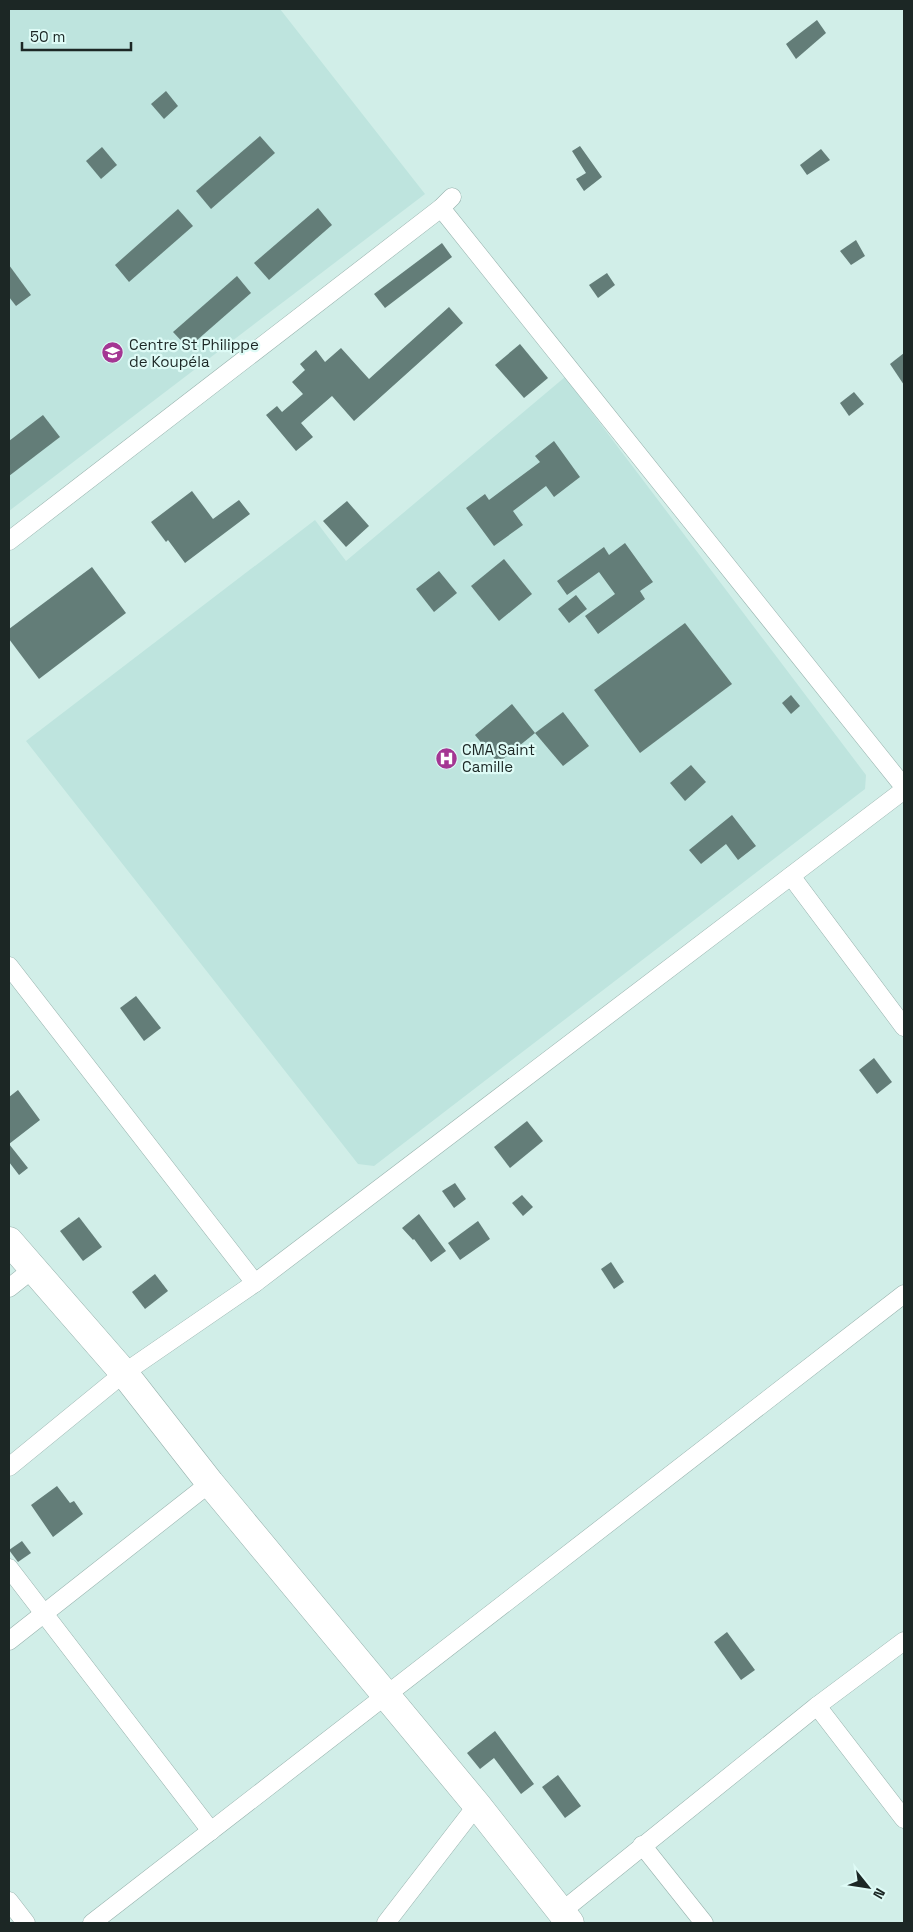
<svg xmlns="http://www.w3.org/2000/svg" width="913" height="1932" viewBox="0 0 913 1932" font-family="'Space Grotesk',sans-serif">
<style>
.built{fill:#bee4de}
.building{fill:#637d78}
.lines{fill:none;stroke-linecap:round;stroke-linejoin:round}
.minor-casing{stroke:#97b2ad;stroke-width:19}
.trunk-casing{stroke:#97b2ad;stroke-width:29}
.minor{stroke:#fff;stroke-width:18}
.trunk{stroke:#fff;stroke-width:28}
.labels{text-anchor:middle;dominant-baseline:central;stroke-width:4.5;stroke-linejoin:round;paint-order:stroke}
.poi-label{font-size:15px;fill:#1c2725;stroke:#defbf6;text-anchor:start}
</style>
<rect width="100%" height="100%" fill="#d1eee8"/>
<g class="built">
<polygon points="9,9 280,9 425,194 9,511"/>
<polygon points="565,377 866,775 865,789 374,1166 358,1164 26,741 315,520 346,561"/>
</g>
<g class="building">
<polygon points="817,20 826,33 796,59 786,44"/>
<polygon points="166,91 178,106 164,119 151,104"/>
<polygon points="260,136 275,153 211,209 196,191"/>
<polygon points="580,146 602,177 584,191 576,179 586,173 572,151"/>
<polygon points="102,147 117,165 101,179 86,161"/>
<polygon points="821,149 830,160 807,175 800,165"/>
<polygon points="318,208 332,225 269,280 254,263"/>
<polygon points="178,209 193,226 129,282 115,265"/>
<polygon points="856,240 865,256 851,265 840,251"/>
<polygon points="442,243 452,257 385,308 374,294"/>
<polygon points="9,265 31,295 16,306 9,297"/>
<polygon points="607,273 615,285 598,298 589,285"/>
<polygon points="237,276 251,293 188,348 173,332"/>
<polygon points="449,307 463,323 354,421 332,396 301,423 313,437 296,451 266,415 277,406 282,412 303,394 292,382 305,370 300,364 316,350 325,362 341,348 369,379"/>
<polygon points="520,344 548,378 524,398 495,365"/>
<polygon points="904,353 904,385 890,364"/>
<polygon points="854,392 864,404 849,416 840,403"/>
<polygon points="43,415 60,437 9,476 9,441"/>
<polygon points="554,441 580,477 554,497 546,486 513,511 523,525 494,546 466,508 485,494 489,500 540,462 535,456"/>
<polygon points="192,491 213,519 239,500 250,514 185,563 168,540 166,542 151,522"/>
<polygon points="347,501 369,526 346,547 323,521"/>
<polygon points="625,543 653,582 640,591 645,599 598,634 585,616 615,594 599,572 567,595 557,581 604,547 609,555"/>
<polygon points="504,559 532,594 499,621 471,586"/>
<polygon points="92,567 126,613 39,679 9,639 9,629"/>
<polygon points="439,571 457,593 434,612 416,589"/>
<polygon points="576,595 587,609 569,623 558,609"/>
<polygon points="685,623 732,684 640,753 594,690"/>
<polygon points="791,695 800,706 791,714 782,703"/>
<polygon points="512,704 535,733 498,763 475,735"/>
<polygon points="563,712 589,746 563,766 535,733"/>
<polygon points="691,765 706,782 685,801 670,783"/>
<polygon points="732,815 756,846 738,860 726,844 701,864 689,850"/>
<polygon points="136,996 161,1028 144,1041 120,1008"/>
<polygon points="874,1058 892,1082 877,1094 859,1070"/>
<polygon points="18,1090 40,1120 9,1144 28,1168 19,1175 9,1162 9,1097"/>
<polygon points="527,1121 543,1141 510,1168 494,1147"/>
<polygon points="455,1183 466,1199 454,1208 442,1191"/>
<polygon points="522,1195 533,1207 523,1216 512,1203"/>
<polygon points="419,1214 446,1251 431,1262 414,1239 413,1240 402,1228"/>
<polygon points="79,1217 102,1247 83,1261 60,1231"/>
<polygon points="478,1221 490,1239 460,1260 448,1243"/>
<polygon points="611,1262 624,1282 614,1289 601,1269"/>
<polygon points="155,1274 168,1291 145,1309 132,1292"/>
<polygon points="57,1486 70,1503 74,1501 83,1514 53,1537 31,1505"/>
<polygon points="22,1541 31,1553 18,1562 9,1550"/>
<polygon points="727,1632 755,1670 741,1680 714,1642"/>
<polygon points="495,1731 534,1784 521,1794 494,1758 480,1769 467,1753"/>
<polygon points="558,1775 581,1806 565,1818 542,1787"/>
</g>
<g class="lines">
<defs>
<g id="minor">
<polyline points="441,208 904,787"/>
<polyline points="9,541 441,208 452,197"/>
<polyline points="791,876 904,1027"/>
<polyline points="9,966 255,1283"/>
<polyline points="9,1288 33,1269"/>
<polyline points="9,1467 124,1373 255,1283 904,790"/>
<polyline points="9,1568 211,1831"/>
<polyline points="9,1641 210,1483"/>
<polyline points="817,1706 904,1819"/>
<polyline points="642,1845 704,1923"/>
<polyline points="9,1901 26,1923"/>
<polyline points="561,1912 817,1706 904,1641"/>
<polyline points="92,1923 904,1294"/>
<polyline points="386,1923 477,1805"/>
</g>
<polyline id="trunk" points="9,1241 124,1373 210,1483 477,1805 570,1923"/>
</defs>
<use href="#minor" class="minor-casing"/>
<use href="#trunk" class="trunk-casing"/>
<use href="#minor" class="minor"/>
<use href="#trunk" class="trunk"/>
</g>
<defs>
<symbol id="school-disc" viewBox="-11 -11 22 22"><circle r="9.5" fill="#a43693" stroke="#defbf6"/><path d="M0-5L7-2L0 1L-7-2ZM-4 1L0 2.5L4 1V4Q0 6-4 4Z" fill="#fff"/></symbol>
<symbol id="hospital-disc" viewBox="-11 -11 22 22"><circle r="9.5" fill="#a43693" stroke="#defbf6"/><path d="M-5-5h3v3.5h4V-5h3V5h-3V1.5h-4V5h-3Z" fill="#fff"/></symbol>
</defs>
<g fill-rule="evenodd">
<use href="#school-disc" x="100" y="340" width="25" height="25"/>
<use href="#hospital-disc" x="434" y="746" width="25" height="25"/>
</g>
<g class="labels">
<g class="poi-label">
<text x="129" y="344">Centre St Philippe<tspan x="129" dy="17">de Koupéla</tspan></text>
<text x="462" y="749">CMA Saint<tspan x="462" dy="17">Camille</tspan></text>
</g>
</g>
<rect width="913" height="1932" fill="none" stroke="#1c2725" stroke-width="20"/>
<g transform="translate(868 1887) rotate(120)" stroke="#defbf6" stroke-width="4" paint-order="stroke">
<path d="M0-4L9 19L0 12L-9 19Z" fill="#1c2725"/>
<text y="-8" font-size="14" font-weight="bold" text-anchor="middle" fill="#1c2725">N</text>
</g>
<path d="M22 42v8h109v-8" fill="none" stroke="#1c2725" stroke-width="2.5"/>
<text x="30" y="42" font-size="15" fill="#1c2725" stroke="#defbf6" stroke-width="4" paint-order="stroke">50 m</text>
</svg>
